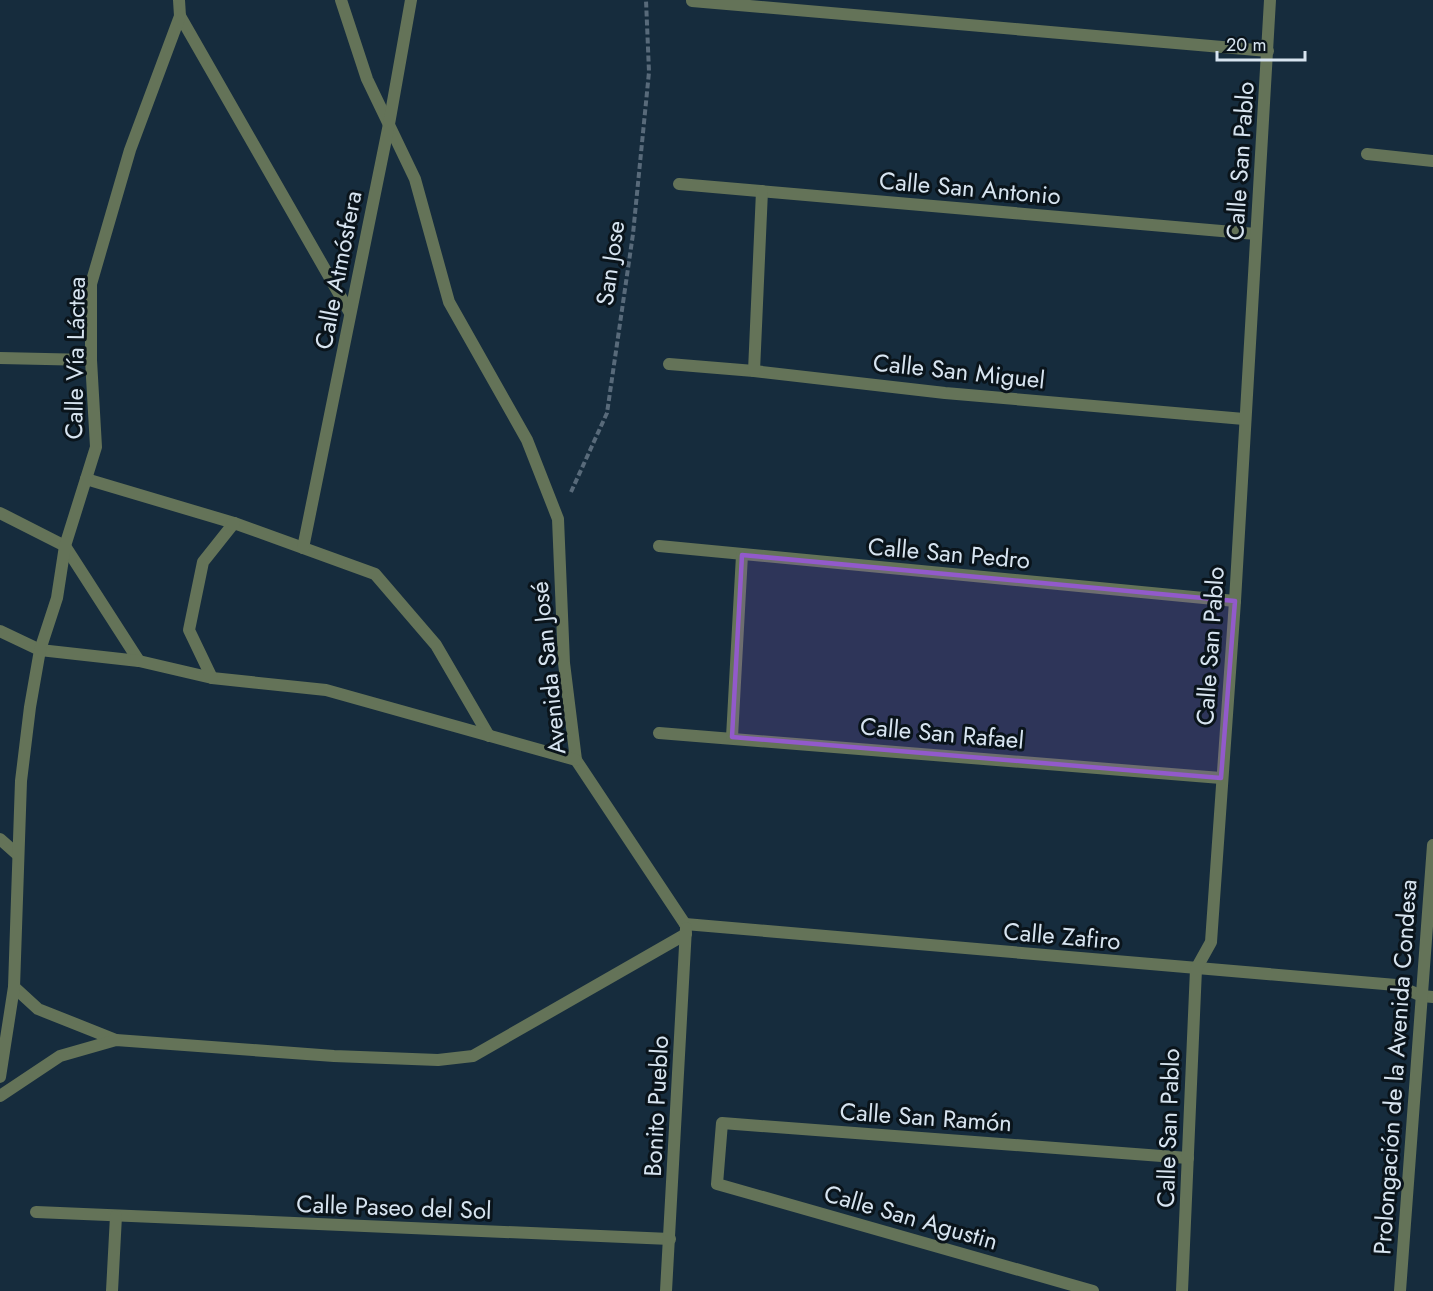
<svg xmlns="http://www.w3.org/2000/svg" width="1433" height="1291" viewBox="0 0 1433 1291" font-family="Jost,sans-serif">
<style>
.lines{fill:none;stroke-linecap:round;stroke-linejoin:round}
.path{stroke:#586a7a;stroke-width:4;stroke-dasharray:6 3;stroke-linecap:butt}
.street{stroke:#647358;stroke-width:12}
.marked{fill:#925acb;fill-opacity:0.2;stroke:#925acb;stroke-width:4.5;stroke-linejoin:round}
.labels{text-anchor:middle;dominant-baseline:central;stroke-width:6;stroke-linejoin:round;paint-order:stroke}
.street-label{font-size:24px;fill:#d7e4f0;stroke:#0a141b}
</style>
<rect width="100%" height="100%" fill="#162c3d"/>
<g class="lines">
<polyline class="path" points="571,492 607,413 633,234 649,72 646,0"/>
<g class="street">
<polyline points="341,0 367,79 415,179 449,302 527,440 558,519 564,663 576,760 685,924"/>
<polyline points="692,1 1268,51"/>
<polyline points="180,16 350,313"/>
<polyline points="1367,154 1433,161"/>
<polyline points="679,184 1256,234"/>
<polyline points="0,358 91,360"/>
<polyline points="669,364 754,371 945,393 1244,419"/>
<polyline points="754,371 762,191"/>
<polyline points="86,479 234,523 375,574 436,645 489,736"/>
<polyline points="0,513 65,546 139,661"/>
<polyline points="659,546 1235,601"/>
<polyline points="303,548 389,124 411,0"/>
<polyline points="0,631 40,650 139,661 212,678 326,690 576,760"/>
<polyline points="212,678 189,630 203,562 234,523"/>
<polyline points="659,733 1221,778"/>
<polyline points="732,737 742,555"/>
<polyline points="0,839 18,855"/>
<polyline points="685,924 1396,985 1422,996 1433,997"/>
<polyline points="14,987 38,1009 116,1040"/>
<polyline points="0,1077 14,987 21,781 30,707 40,650 57,598 65,546 96,447 91,360 91,284 130,150 180,16 179,0"/>
<polyline points="0,1096 60,1056 116,1040 334,1056 438,1060 473,1056 686,934"/>
<polyline points="36,1212 670,1239"/>
<polyline points="112,1291 116,1216"/>
<polyline points="666,1291 686,928"/>
<polyline points="1093,1291 717,1184 722,1123 1188,1158"/>
<polyline points="1182,1291 1196,969 1211,942 1235,601 1270,0"/>
<polyline points="1400,1291 1433,845"/>
</g>
</g>
<path class="marked" d="M742 555 1235 601 1221 778 732 737Z"/>
<g class="labels">
<g class="street-label">
<text transform="translate(1240 161) rotate(-86)">Calle San Pablo</text>
<text transform="translate(970 188) rotate(5)">Calle San Antonio</text>
<text transform="translate(610 263) rotate(-82)">San Jose</text>
<text transform="translate(338 270) rotate(-79)">Calle Atmósfera</text>
<text transform="translate(75 358) rotate(-89)">Calle Vía Láctea</text>
<text transform="translate(959 371) rotate(6)">Calle San Miguel</text>
<text transform="translate(949 553) rotate(5)">Calle San Pedro</text>
<text transform="translate(1210 646) rotate(-86)">Calle San Pablo</text>
<text transform="translate(548 668) rotate(-96)">Avenida San José</text>
<text transform="translate(942 733) rotate(5)">Calle San Rafael</text>
<text transform="translate(1062 936) rotate(5)">Calle Zafiro</text>
<text transform="translate(1395 1067) rotate(-86)">Prolongación de la Avenida Condesa</text>
<text transform="translate(656 1106) rotate(-87)">Bonito Pueblo</text>
<text transform="translate(926 1117) rotate(4)">Calle San Ramón</text>
<text transform="translate(1168 1128) rotate(-88)">Calle San Pablo</text>
<text transform="translate(394 1207) rotate(2)">Calle Paseo del Sol</text>
<text transform="translate(911 1217) rotate(16)">Calle San Agustin</text>
</g>
</g>
<path d="M1217 51v9h88v-9" fill="none" stroke="#d7e4f0" stroke-width="3"/>
<text x="1226" y="51" font-size="18" fill="#d7e4f0" stroke="#0a141b" stroke-width="4.5" paint-order="stroke">20 m</text>
</svg>
